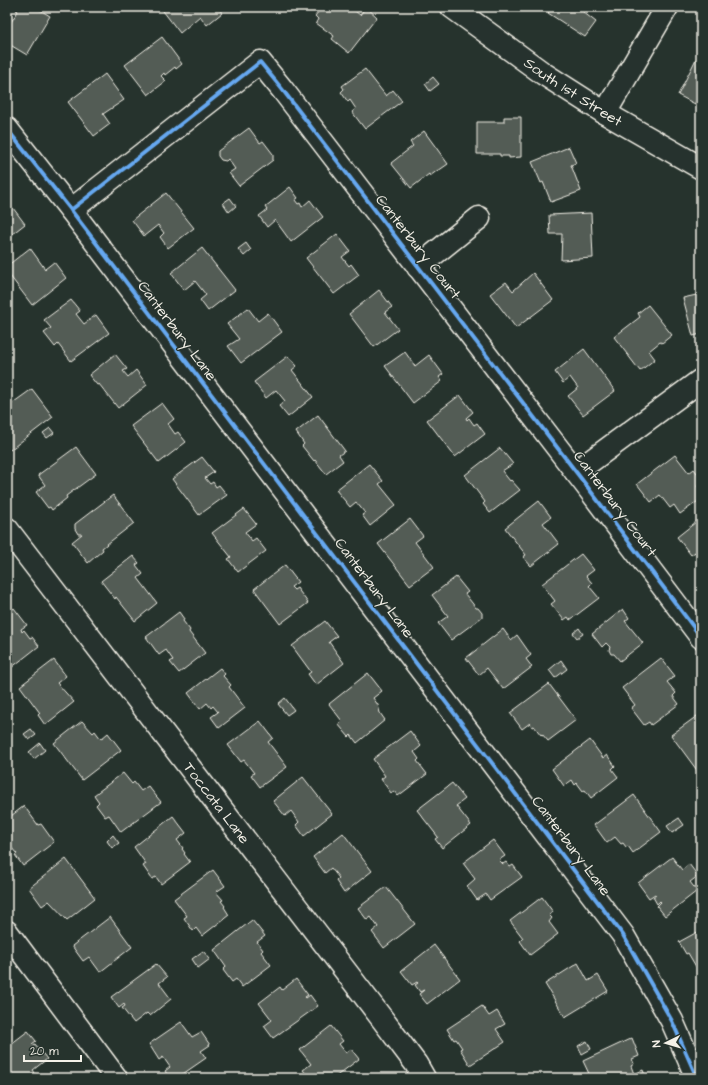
<svg xmlns="http://www.w3.org/2000/svg" width="708" height="1085" viewBox="0 0 708 1085" font-family="'Architects Daughter',sans-serif">
<style>
.building{fill:#525c55;stroke:#f4f1e8}
.lines{fill:none;stroke-linecap:round;stroke-linejoin:round}
.street-casing{stroke:#f4f1e8;stroke-width:25}
.street{stroke:#26332d;stroke-width:22}
.cycleway-casing{stroke:#26332d;stroke-width:6}
.cycleway{stroke:#66a8f1;stroke-width:4}
.labels{text-anchor:middle;dominant-baseline:central;stroke-width:3;stroke-linejoin:round;paint-order:stroke}
.street-label{font-size:15px;fill:#f4f1e8;stroke:#26332d}
</style>
<rect width="100%" height="100%" fill="#26332d"/>
<filter id="ink" filterUnits="userSpaceOnUse"><feTurbulence type="fractalNoise" baseFrequency=".025" numOctaves="2"/><feDisplacementMap in="SourceGraphic" scale="8" xChannelSelector="R" yChannelSelector="G"/><feConvolveMatrix kernelMatrix="1 2 1 2 8 2 1 2 1" color-interpolation-filters="sRGB"/></filter>
<g filter="url(#ink)">
<g class="building">
<polygon points="18,7 35,7 50,16 27,55 7,43 7,20 11,22 18,11 16,10"/>
<polygon points="160,7 218,7 222,13 207,25 200,16 180,33"/>
<polygon points="322,7 350,7 360,15 366,7 377,17 349,53 332,39 334,36 316,23 318,19 315,16"/>
<polygon points="542,7 587,7 583,12 596,22 585,37 548,13 549,12"/>
<polygon points="162,37 182,64 176,69 175,67 165,75 164,73 161,76 166,81 148,95 125,65"/>
<polygon points="696,59 701,61 701,100 698,98 695,104 678,95"/>
<polygon points="365,69 386,96 393,90 402,101 365,129 352,112 356,109 350,100 348,102 341,92 344,89 342,86"/>
<polygon points="105,74 124,100 103,114 110,124 94,136 68,102"/>
<polygon points="433,77 439,84 430,91 425,84"/>
<polygon points="504,117 521,117 521,157 509,158 509,156 500,156 500,154 477,154 477,122 504,122"/>
<polygon points="249,128 260,143 263,141 273,154 273,160 239,186 229,173 235,169 228,159 226,161 221,160 218,156 218,151"/>
<polygon points="424,131 448,164 438,171 438,170 430,176 429,174 411,188 391,163 413,146 410,142"/>
<polygon points="569,147 576,163 571,165 581,191 551,202 543,182 541,183 532,162"/>
<polygon points="290,187 298,198 295,200 298,204 300,203 302,207 310,200 323,217 291,242 275,220 267,227 259,216 267,210 265,207"/>
<polygon points="166,193 194,228 168,248 160,237 164,233 158,225 144,236 132,220"/>
<polygon points="230,198 236,206 229,212 223,203"/>
<polygon points="13,208 25,224 7,238 7,212"/>
<polygon points="591,213 593,258 561,260 562,234 550,234 549,215"/>
<polygon points="337,234 350,251 342,257 349,266 351,264 359,275 334,294 306,258"/>
<polygon points="246,243 251,250 244,256 238,249"/>
<polygon points="30,248 45,269 54,262 66,278 32,305 7,272 7,266"/>
<polygon points="202,248 235,290 208,311 200,300 206,295 195,281 184,290 171,273"/>
<polygon points="533,273 553,300 516,328 490,294 506,282 513,291"/>
<polygon points="379,290 392,307 385,312 398,329 374,347 349,314"/>
<polygon points="701,294 701,334 693,336 683,298"/>
<polygon points="71,300 80,311 76,314 84,324 96,315 109,333 71,361 58,344 55,347 44,333 51,328 44,320"/>
<polygon points="648,305 672,335 662,343 660,342 649,351 655,359 640,371 614,337 640,317 638,313"/>
<polygon points="248,308 258,321 268,313 282,332 241,363 228,346 239,339 227,324"/>
<polygon points="584,349 615,391 583,415 568,396 578,388 570,377 563,383 555,372"/>
<polygon points="405,352 415,366 429,355 443,374 439,377 442,381 413,403 385,366"/>
<polygon points="115,354 127,369 123,371 128,377 136,370 147,385 118,408 99,384 97,385 89,375"/>
<polygon points="288,356 297,366 292,370 313,397 288,417 279,406 285,401 276,390 266,398 254,382"/>
<polygon points="32,389 53,417 10,450 7,447 7,407"/>
<polygon points="460,395 473,412 466,418 467,420 469,418 474,425 477,423 485,434 455,457 427,420"/>
<polygon points="162,403 174,419 168,424 175,434 178,432 186,442 159,463 131,426"/>
<polygon points="318,415 345,451 339,455 343,461 326,474 315,460 314,461 302,446 304,444 296,432"/>
<polygon points="50,428 54,433 47,438 43,433"/>
<polygon points="76,447 96,474 66,496 67,498 52,510 50,507 48,508 36,492 45,485 38,475"/>
<polygon points="500,448 513,464 502,471 510,481 511,480 520,490 490,513 483,504 485,502 465,475"/>
<polygon points="675,455 689,473 694,469 701,478 701,483 697,486 701,491 701,499 680,514 674,505 670,508 660,495 651,502 637,484"/>
<polygon points="202,457 214,472 205,478 210,484 213,482 216,487 219,485 227,495 199,515 172,479"/>
<polygon points="369,464 383,481 379,484 396,505 370,526 362,515 365,513 356,502 350,507 336,490"/>
<polygon points="113,495 134,523 102,548 103,550 88,563 72,542 82,534 78,534 75,529 75,524"/>
<polygon points="539,501 551,517 543,523 559,544 531,566 523,557 526,555 505,528"/>
<polygon points="244,509 256,524 245,532 252,541 256,538 266,551 238,572 228,559 231,557 212,533"/>
<polygon points="701,518 701,560 695,552 691,555 677,537"/>
<polygon points="410,519 423,536 415,542 434,567 410,585 378,544"/>
<polygon points="581,554 594,570 586,576 592,583 589,586 599,598 570,620 568,617 564,620 551,604 555,601 542,584"/>
<polygon points="133,556 139,563 136,565 143,574 138,578 157,603 135,621 116,597 115,599 101,581"/>
<polygon points="285,565 298,582 291,587 294,590 297,588 308,603 280,624 254,589"/>
<polygon points="456,577 468,592 465,594 476,608 478,608 482,613 482,617 451,640 438,623 448,616 432,595"/>
<polygon points="14,608 27,625 21,629 22,632 24,630 30,638 32,637 39,646 11,668 7,663 7,614"/>
<polygon points="623,609 629,618 625,621 643,643 620,661 614,654 611,654 609,650 610,647 606,643 602,647 592,634"/>
<polygon points="179,612 184,619 183,621 190,630 189,632 205,653 179,673 170,662 173,660 166,650 159,655 146,637"/>
<polygon points="325,621 337,636 329,642 344,663 316,685 308,674 311,672 292,646"/>
<polygon points="579,628 583,634 577,638 573,633"/>
<polygon points="503,629 511,640 517,635 531,655 526,659 532,667 503,689 487,668 479,675 466,658"/>
<polygon points="661,658 675,676 667,682 676,693 673,696 679,704 651,725 649,722 644,725 631,708 635,705 622,688"/>
<polygon points="54,660 66,676 57,683 74,702 45,725 38,715 40,713 20,686"/>
<polygon points="561,660 567,669 555,678 549,670"/>
<polygon points="220,668 225,674 223,676 231,685 229,687 245,708 219,728 211,717 218,712 213,706 211,708 207,703 200,709 188,693"/>
<polygon points="368,673 382,691 373,698 378,705 380,713 385,720 357,743 351,735 349,737 338,724 342,721 329,704"/>
<polygon points="549,684 576,720 548,741 542,734 541,735 534,726 532,727 530,723 522,729 510,713"/>
<polygon points="285,698 294,710 287,715 278,704"/>
<polygon points="701,713 701,772 699,773 671,735"/>
<polygon points="82,721 93,733 95,731 101,739 108,733 121,750 82,780 54,743"/>
<polygon points="260,721 273,738 268,742 287,767 260,787 251,775 254,773 244,760 241,762 228,745"/>
<polygon points="31,729 36,735 29,740 24,734"/>
<polygon points="410,731 421,746 414,752 419,759 417,761 427,774 398,796 394,791 391,793 381,779 385,776 373,759"/>
<polygon points="590,740 603,758 607,755 615,766 612,769 618,777 591,798 585,790 583,791 577,783 575,785 572,780 564,786 552,769"/>
<polygon points="40,743 45,750 34,759 29,752"/>
<polygon points="123,773 132,784 134,782 141,791 148,786 161,802 121,832 109,815 105,817 96,805 99,802 94,795"/>
<polygon points="303,777 332,814 304,836 296,825 299,822 291,811 285,816 273,801"/>
<polygon points="452,783 465,799 456,806 471,825 442,848 435,839 438,837 417,810"/>
<polygon points="634,795 661,832 633,853 628,846 626,847 623,843 621,844 615,837 607,843 594,825"/>
<polygon points="24,806 38,825 41,824 54,842 23,866 15,855 17,854 10,846 12,845 10,842 7,845 7,819"/>
<polygon points="173,816 186,833 177,840 183,848 182,849 185,853 184,854 190,862 161,884 156,877 152,879 143,866 146,864 134,847"/>
<polygon points="679,818 684,825 672,833 667,826"/>
<polygon points="343,833 372,871 344,893 336,881 339,878 331,868 325,873 313,857"/>
<polygon points="113,835 119,843 112,848 107,841"/>
<polygon points="493,840 505,856 499,860 503,864 506,862 510,867 513,865 522,877 490,900 486,894 477,900 467,886 475,879 463,863"/>
<polygon points="672,857 682,870 689,864 698,876 690,882 697,891 665,916 657,906 661,902 660,901 657,904 653,897 656,895 655,894 649,898 638,883"/>
<polygon points="66,859 95,898 67,920 49,901 42,906 29,888"/>
<polygon points="213,870 225,886 216,892 223,900 221,901 225,906 224,907 229,915 202,936 196,928 193,931 184,918 187,916 174,899"/>
<polygon points="386,887 415,924 384,948 372,932 378,927 371,917 367,920 358,908"/>
<polygon points="542,897 553,912 549,915 552,918 549,922 558,934 530,955 520,941 523,938 510,921"/>
<polygon points="110,917 132,947 100,972 89,957 83,961 72,946"/>
<polygon points="252,920 265,936 257,942 263,950 261,952 271,965 242,987 236,979 232,982 223,970 226,967 214,950"/>
<polygon points="701,930 701,968 698,970 688,953 686,954 679,942"/>
<polygon points="434,945 460,979 427,1004 419,994 424,990 420,992 415,985 418,983 417,982 412,985 401,971"/>
<polygon points="203,951 210,959 198,968 192,959"/>
<polygon points="578,963 588,981 598,975 608,991 565,1017 545,984"/>
<polygon points="156,964 167,977 159,983 171,999 150,1016 147,1013 134,1023 122,1008 125,1006 124,1004 119,1008 111,997"/>
<polygon points="296,979 308,995 305,997 306,998 310,995 318,1006 273,1038 264,1026 272,1020 259,1003 280,987 282,990"/>
<polygon points="482,1006 489,1016 497,1011 505,1024 496,1029 505,1042 470,1065 460,1049 462,1048 456,1039 454,1040 447,1029"/>
<polygon points="181,1022 192,1037 201,1032 210,1045 201,1051 206,1058 177,1078 169,1078 165,1071 170,1067 163,1057 159,1060 149,1044"/>
<polygon points="331,1026 343,1041 339,1044 346,1053 351,1049 359,1059 334,1078 322,1078 319,1075 315,1078 309,1078 303,1070 311,1064 300,1050"/>
<polygon points="28,1031 36,1041 32,1044 33,1045 35,1044 47,1059 33,1070 35,1073 27,1078 7,1078 7,1047"/>
<polygon points="632,1038 639,1056 632,1059 634,1064 631,1066 634,1074 643,1070 646,1078 591,1078 583,1061"/>
<polygon points="587,1041 591,1049 582,1054 578,1046"/>
</g>
<g class="lines">
<defs>
<g id="street">
<path id="s1" d="M452 7 544 74 605 113 701 168"/>
<polyline points="605,113 667,7"/>
<polyline points="7,129 71,210 623,935 672,1021 697,1078"/>
<polyline points="71,210 260,62 282,89 586,485 701,637"/>
<polyline points="418,267 479,218"/>
<polyline points="576,472 701,380"/>
<path id="s2" d="M7 529 380 1016 416 1064 424 1078"/>
<polyline points="7,932 116,1078"/>
</g>
</defs>
<use href="#street" class="street-casing"/>
<use href="#street" class="street"/>
<defs>
<g id="cycleway">
<polyline points="7,129 71,210 623,935 672,1021 697,1078"/>
<polyline points="71,210 260,62 282,89 586,485 701,637"/>
</g>
</defs>
<use href="#cycleway" class="cycleway-casing"/>
<use href="#cycleway" class="cycleway"/>
</g>
</g>
<g class="labels">
<g class="street-label">
<text stroke="none"><textPath href="#s1" startOffset="148">South 1st Street</textPath></text>
<text transform="translate(418 247) rotate(52)">Canterbury Court</text>
<text transform="translate(177 331) rotate(53)">Canterbury Lane</text>
<text transform="translate(615 504) rotate(53)">Canterbury Court</text>
<text transform="translate(374 588) rotate(53)">Canterbury Lane</text>
<text stroke="none"><textPath href="#s2" startOffset="345">Toccata Lane</textPath></text>
<text transform="translate(571 846) rotate(53)">Canterbury Lane</text>
</g>
</g>
<rect width="708" height="1085" fill="none" stroke="#26332d" stroke-width="24"/>
<rect x="12" y="12" width="684" height="1061" fill="none" stroke="#f4f1e8" stroke-width="1.5" filter="url(#ink)"/>
<g transform="translate(666 1043) rotate(265)" stroke="#26332d" stroke-width="3" paint-order="stroke">
<path d="M0-3L7 15L0 10L-7 15Z" fill="#f4f1e8"/>
<text y="-6" font-size="11" font-weight="bold" text-anchor="middle" fill="#f4f1e8">N</text>
</g>
<path d="M24 1055v6h57v-6" fill="none" stroke="#f4f1e8" stroke-width="2"/>
<text x="30" y="1055" font-size="12" fill="#f4f1e8" stroke="#26332d" stroke-width="3" paint-order="stroke">20 m</text>
</svg>
